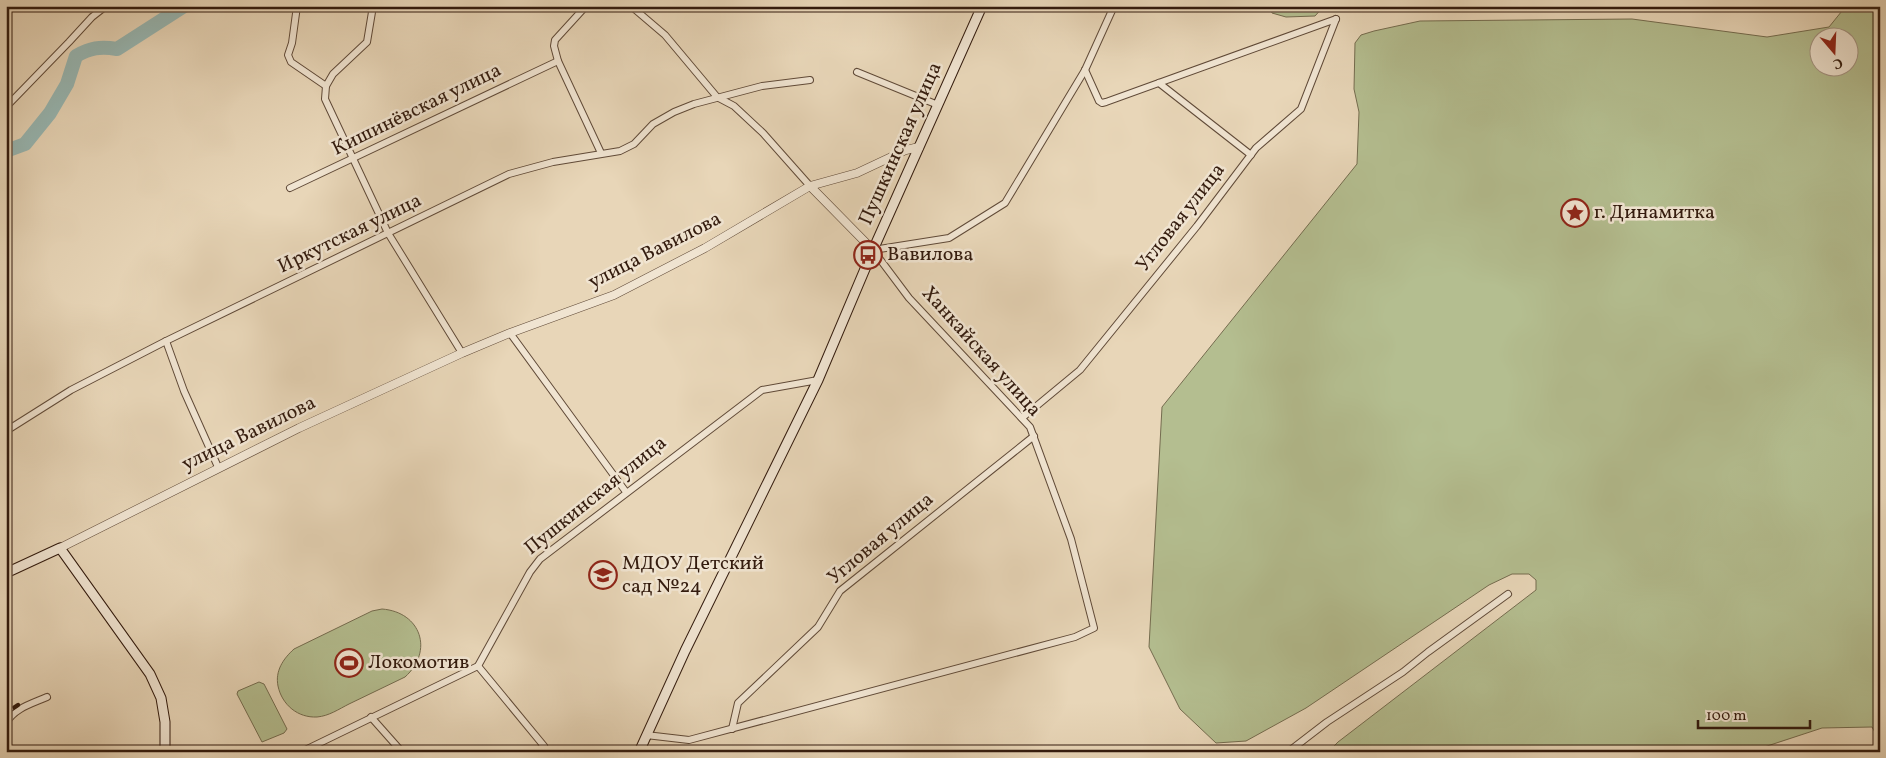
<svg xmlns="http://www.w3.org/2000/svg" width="1886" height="758" viewBox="0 0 1886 758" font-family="Vollkorn,serif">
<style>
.green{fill:#b4be90;stroke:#746c4f;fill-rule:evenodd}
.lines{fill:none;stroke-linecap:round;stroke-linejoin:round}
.river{stroke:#98b8b4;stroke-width:14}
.minor-casing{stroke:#604a38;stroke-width:8}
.tertiary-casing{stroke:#604a38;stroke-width:9}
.secondary-casing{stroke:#331b0e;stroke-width:11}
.minor{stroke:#f0e4d1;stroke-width:6}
.tertiary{stroke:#f0e4d1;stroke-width:8}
.secondary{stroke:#f0e4d1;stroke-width:9}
.rail-casing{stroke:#331b0e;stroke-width:4.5}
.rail{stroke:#f0e4d1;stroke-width:2.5;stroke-dasharray:8;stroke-linecap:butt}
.labels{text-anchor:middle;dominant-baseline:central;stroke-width:5;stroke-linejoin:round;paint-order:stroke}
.street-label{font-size:20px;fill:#331b0e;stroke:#f0e4d1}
.poi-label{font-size:20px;fill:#331b0e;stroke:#f0e4d1;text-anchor:start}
</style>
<rect width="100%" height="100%" fill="#e8d6b8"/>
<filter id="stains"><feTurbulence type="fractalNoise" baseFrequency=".004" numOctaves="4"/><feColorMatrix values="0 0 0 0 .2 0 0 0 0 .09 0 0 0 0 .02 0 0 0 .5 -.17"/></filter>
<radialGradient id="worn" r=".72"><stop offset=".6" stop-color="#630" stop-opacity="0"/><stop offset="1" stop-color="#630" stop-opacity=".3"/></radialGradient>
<g class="green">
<polygon points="1269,6 1324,6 1315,16 1286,17 1272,13"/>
<path d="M1846 6H1880V741L1872 727 1822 728 1749 752H1328L1338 742 1536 590V580L1529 574H1512L1489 585 1306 708 1246 741 1216 743 1180 709 1149 647 1162 407 1357 164 1359 112 1354 89 1355 43 1361 35 1374 31 1420 21 1632 19 1767 37 1829 27ZM1818 38H1848V68H1818Z"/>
<path d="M382 609C421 612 434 651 405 677 386 686 368 695 349 704 339 709 329 716 317 717 298 718 282 705 278 686 275 671 283 659 294 649L372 611Z"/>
<polygon points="259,682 264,684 287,729 284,733 262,742 237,694 238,691"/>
</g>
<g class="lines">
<path class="river" d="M6 151 25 144 50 113 67 84 76 56C90 48 100 46 117 49L184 6"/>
<defs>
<g id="minor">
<polyline points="297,6 292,43 288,55 291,62 326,86"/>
<polyline points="373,6 367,42 333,74 326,86 325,99 388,233 462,353"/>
<polyline points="586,6 555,40 554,46 558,61 601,153"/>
<polyline points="631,6 665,35 717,97 734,106 763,133 810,186"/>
<polyline points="1085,70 1099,101 1102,103 1106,102 1336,19"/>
<polyline points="857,72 938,105"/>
<polyline points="1159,83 1251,155"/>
<polyline points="6,107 69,42 92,17 106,6"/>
<polyline points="290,188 558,61"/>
<polyline points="510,333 626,492"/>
<polyline points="166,341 184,391 218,467"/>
<polyline points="1022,418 1080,370 1197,226 1256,148 1301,109 1336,19"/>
<polyline points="6,431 71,390 166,341 509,174 553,162 620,151 634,144 653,124 674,112 694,104 762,86 810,80"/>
<polyline points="478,666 544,746 536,752"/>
<polyline points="371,717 402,752"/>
<path d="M6 723C15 708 31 704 47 697"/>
<polyline points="732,729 738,703 818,627 840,591 1034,436"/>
<polyline points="646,735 689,740 1075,637 1094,628 1071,539 1030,427 909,298 873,250 949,238 1005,203 1085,70 1114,6"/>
<polyline points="301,752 478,666 530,572 540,559 762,390 818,380"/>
<polyline points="1288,752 1327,722 1403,672 1428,652 1508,594"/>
</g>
<g id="tertiary">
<polyline points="810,186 873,250"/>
<polyline points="60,548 299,428 462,353 510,333 614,295 705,248 810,186 857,173 906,150 919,147"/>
</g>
<g id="secondary">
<polyline points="6,573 60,548 150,674 161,698 165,722 165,752"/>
<polyline points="639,752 685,651 818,380 873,250 982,6"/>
</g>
</defs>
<use href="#minor" class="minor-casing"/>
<use href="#tertiary" class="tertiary-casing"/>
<use href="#secondary" class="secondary-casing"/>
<use href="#minor" class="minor"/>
<use href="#tertiary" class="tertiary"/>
<use href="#secondary" class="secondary"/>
<defs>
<polyline id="rail" points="6,713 18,705"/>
</defs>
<use href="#rail" class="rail-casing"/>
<use href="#rail" class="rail"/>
</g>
<defs>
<symbol id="sight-ring" viewBox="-11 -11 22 22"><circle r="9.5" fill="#f0e4d1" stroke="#8f2418" stroke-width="1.5"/><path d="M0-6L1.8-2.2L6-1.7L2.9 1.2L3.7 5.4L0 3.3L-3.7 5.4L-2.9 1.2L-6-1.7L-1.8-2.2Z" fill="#8f2418"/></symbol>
<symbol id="bus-ring" viewBox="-11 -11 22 22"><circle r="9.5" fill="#f0e4d1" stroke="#8f2418" stroke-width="1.5"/><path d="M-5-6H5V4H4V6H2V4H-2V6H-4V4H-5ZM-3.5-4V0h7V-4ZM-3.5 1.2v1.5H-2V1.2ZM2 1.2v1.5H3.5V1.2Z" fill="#8f2418"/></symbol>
<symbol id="school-ring" viewBox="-11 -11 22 22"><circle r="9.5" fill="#f0e4d1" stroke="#8f2418" stroke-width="1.5"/><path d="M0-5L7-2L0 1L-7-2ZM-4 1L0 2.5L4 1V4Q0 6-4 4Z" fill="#8f2418"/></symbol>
<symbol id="stadium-ring" viewBox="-11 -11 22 22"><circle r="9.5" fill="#f0e4d1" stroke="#8f2418" stroke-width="1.5"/><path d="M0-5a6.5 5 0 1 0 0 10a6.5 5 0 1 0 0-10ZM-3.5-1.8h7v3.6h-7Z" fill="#8f2418"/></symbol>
</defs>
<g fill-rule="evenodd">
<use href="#sight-ring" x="1559" y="197" width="32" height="32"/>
<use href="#bus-ring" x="852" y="239" width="32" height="32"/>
<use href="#school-ring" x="587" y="559" width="32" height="32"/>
<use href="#stadium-ring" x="333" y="647" width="32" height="32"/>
</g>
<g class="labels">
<g class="street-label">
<text transform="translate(417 110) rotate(-26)">Кишинёвская улица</text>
<text transform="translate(901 144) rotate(-66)">Пушкинская улица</text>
<text transform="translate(1181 218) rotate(-52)">Угловая улица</text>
<text transform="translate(350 234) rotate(-26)">Иркутская улица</text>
<text transform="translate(655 251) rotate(-27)">улица Вавилова</text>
<text transform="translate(981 352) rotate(48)">Ханкайская улица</text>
<text transform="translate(249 434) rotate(-26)">улица Вавилова</text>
<text transform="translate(596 496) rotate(-39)">Пушкинская улица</text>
<text transform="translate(881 539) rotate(-40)">Угловая улица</text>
</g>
<g class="poi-label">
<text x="1594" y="213">г. Динамитка</text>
<text x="887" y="255">Вавилова</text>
<text x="622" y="564">МДОУ Детский<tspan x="622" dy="23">сад №24</tspan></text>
<text x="368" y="663">Локомотив</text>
</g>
</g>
<rect width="1886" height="758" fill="none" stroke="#e8d6b8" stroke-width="25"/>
<rect x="8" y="8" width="1871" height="743" fill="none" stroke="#331b0e" stroke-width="2.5"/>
<rect x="12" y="12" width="1861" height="733" fill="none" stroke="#331b0e"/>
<g transform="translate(1834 52) rotate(161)"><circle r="24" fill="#f0e4d1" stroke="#a49483"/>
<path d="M0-4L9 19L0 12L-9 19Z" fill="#8f2418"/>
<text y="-8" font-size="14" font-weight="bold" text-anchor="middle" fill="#331b0e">С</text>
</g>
<path d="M1698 720v8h112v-8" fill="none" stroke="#331b0e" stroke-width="2.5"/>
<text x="1706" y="720" font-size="15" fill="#331b0e" stroke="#f0e4d1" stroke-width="4" paint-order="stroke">100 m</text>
<rect width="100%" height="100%" filter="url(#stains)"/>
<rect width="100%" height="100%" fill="url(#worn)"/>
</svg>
